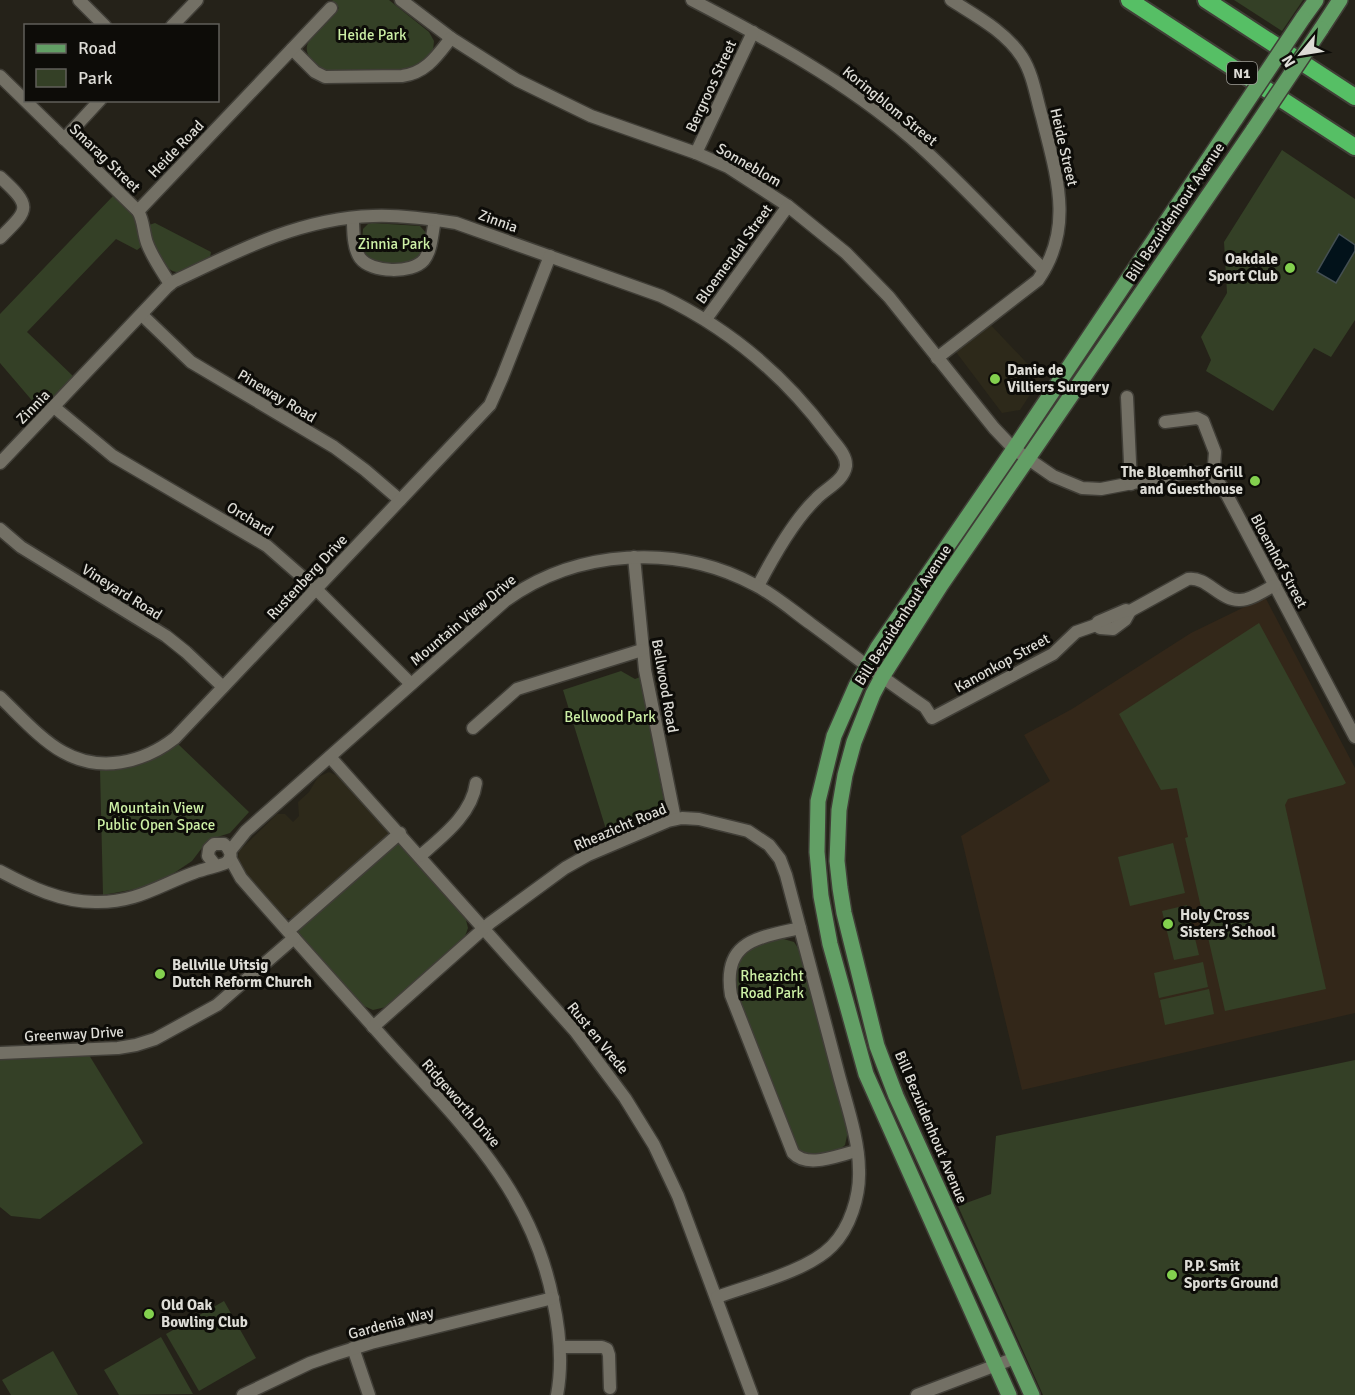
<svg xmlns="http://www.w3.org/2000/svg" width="1355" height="1395" viewBox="0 0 1355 1395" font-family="Signika,sans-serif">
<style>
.built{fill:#2d291a}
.education{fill:#332719}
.green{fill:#344026}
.water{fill:#02121a;stroke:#444f52;stroke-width:1.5}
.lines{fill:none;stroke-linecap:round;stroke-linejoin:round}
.minor-casing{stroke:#403e37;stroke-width:15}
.major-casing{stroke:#403e37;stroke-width:18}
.highway-casing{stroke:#403e37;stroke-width:20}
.minor{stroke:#737065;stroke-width:12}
.major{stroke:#629f65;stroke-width:15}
.highway{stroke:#56bf65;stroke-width:16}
.major-bridge-casing{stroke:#403e37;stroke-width:18;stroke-linecap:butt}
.major-bridge{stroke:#629f65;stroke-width:15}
.poi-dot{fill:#83d04e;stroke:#0d0c08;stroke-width:2}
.labels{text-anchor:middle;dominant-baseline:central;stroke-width:6;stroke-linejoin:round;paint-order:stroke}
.shield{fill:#0d0c08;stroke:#9f9e98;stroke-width:1.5}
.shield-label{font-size:14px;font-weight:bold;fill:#dddcd6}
.park-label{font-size:15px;fill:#ccefa5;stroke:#0d0c08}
.street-label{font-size:15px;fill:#dddcd6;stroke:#0d0c08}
.poi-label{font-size:15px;font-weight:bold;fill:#dddcd6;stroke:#0d0c08;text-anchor:start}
</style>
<rect width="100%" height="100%" fill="#252219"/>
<g class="built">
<polygon points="987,321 1041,378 1020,410 1002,413 953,348"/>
<polygon points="329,772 340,777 389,832 389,834 296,918 286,918 242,870 238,860 239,851 277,814 285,814 293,822 299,816 298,802 309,792 318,777"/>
</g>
<polygon class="education" points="1265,597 1355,768 1355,1013 1022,1090 961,836 1050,781 1024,735 1072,709 1191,633"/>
<g class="green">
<path d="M332 0H389L429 32 434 41 433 51C430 57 423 64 417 67 405 72 337 75 325 70 316 67 305 56 307 46 309 36 331 16 339 8Z"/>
<polygon points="1234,0 1303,0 1282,31"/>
<polygon points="1282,150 1355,199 1355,320 1331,357 1314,348 1273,411 1206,371 1211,360 1201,337 1227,293 1224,242"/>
<polygon points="114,195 135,217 141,247 137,250 116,239 27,332 74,377 41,411 0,363 0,314"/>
<path d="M155 223 211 252 210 258C201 262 190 270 180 272 162 275 151 238 149 225Z"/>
<polygon points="372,223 420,226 427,234 425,250 419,258 402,265 373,262 367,257 362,244 363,229 368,224"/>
<polygon points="1259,623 1346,783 1343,785 1288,799 1285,805 1326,989 1225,1011 1185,838 1188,837 1177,788 1161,790 1119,714"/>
<polygon points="621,671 635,679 640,677 665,806 663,814 658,819 609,839 563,690"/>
<path d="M178 744 249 812 230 833 208 840 192 861 174 873 147 887 103 895 100 769C130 769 155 762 178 744Z"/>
<polygon points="397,843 400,844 465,916 468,928 464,939 386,1007 373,1010 364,1006 297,932"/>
<polygon points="1173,843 1185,893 1130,906 1118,857"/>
<polygon points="1187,905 1199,955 1174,960 1162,911"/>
<path d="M780 938 794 942 800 951 848 1131 845 1145C832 1158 811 1157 796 1150L737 998C730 953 741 950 780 938Z"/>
<polygon points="1203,962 1208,987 1159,998 1154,973"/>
<polygon points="1209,989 1214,1014 1165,1025 1160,1000"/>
<polygon points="89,1055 143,1143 40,1219 11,1216 0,1207 0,1058"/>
<polygon points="1355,1060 1355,1395 1043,1395 958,1206 991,1194 996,1136"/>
<polygon points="224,1301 256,1358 199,1391 166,1334"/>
<polygon points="161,1337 193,1394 119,1395 104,1370"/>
<polygon points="53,1351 78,1395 11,1395 2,1380"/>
</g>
<polygon class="water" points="1339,234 1355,245 1355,251 1336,283 1317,272"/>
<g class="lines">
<defs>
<g id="minor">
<polyline points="79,0 105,26"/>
<polyline points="401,0 451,38 517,80 591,116 696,153 728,167 788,206 846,253 889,297 994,428 1014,449 1053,476 1082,488 1101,489 1185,473 1200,473 1219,483 1227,495 1355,737"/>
<path d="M692 0C769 40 845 81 911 138 958 179 1000 226 1044 270"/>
<polyline points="172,26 197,0"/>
<path d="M292 49 315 72 325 77 402 76C426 73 437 56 451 38"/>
<polyline points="0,76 138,211"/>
<polyline points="64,139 100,100"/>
<polyline points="696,153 753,32"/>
<path d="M0 177C33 207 29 209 0 238"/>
<path d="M353 218C353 230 353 248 360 258 371 273 412 274 424 260 432 250 432 233 435 220"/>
<path d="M170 284C162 271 152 257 147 243 143 232 144 221 138 211L331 8"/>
<polyline points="142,315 191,362 334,447 365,470 400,500"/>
<polyline points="706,319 788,206"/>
<path d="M937 358 1038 280C1075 227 1056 174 1042 117 1036 97 1033 74 1022 57 1005 31 976 16 951 0"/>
<polyline points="1127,397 1131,484"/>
<polyline points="54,407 113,456 267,546 316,589 411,684"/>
<polyline points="1165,422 1197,418 1203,421 1215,452 1213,479"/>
<path d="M0 463 166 288 173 282C237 251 301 218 373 216 401 215 429 219 456 223L661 296C728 328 784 375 828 434 834 443 847 454 846 466 844 481 825 489 816 499 794 520 772 559 758 586"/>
<polyline points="0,529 21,547 166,636 186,652 223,687"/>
<polyline points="634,557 645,670 675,819"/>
<polyline points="1096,625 1100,628 1113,629 1125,620 1130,611"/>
<path d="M0 697C19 715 41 740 63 752 100 773 143 763 175 738L490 405 502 378 550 256"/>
<polyline points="473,728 517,689 642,650"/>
<polyline points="330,757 575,1031 625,1098 654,1145 678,1196 752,1395"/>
<path d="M230 851 246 831 505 601C576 549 677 543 755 585 775 595 793 611 811 624 849 652 886 681 925 707L932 718 1053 654 1076 632 1096 625 1098 622 1126 610 1130 611 1188 579C1207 576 1220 601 1240 600 1251 600 1265 590 1275 585"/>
<path d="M420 856C443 836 472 814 476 783"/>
<path d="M230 858 241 878C289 933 338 987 386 1041 460 1123 531 1188 553 1300 560 1332 563 1363 557 1395"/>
<path d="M0 871C30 887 61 902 95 902 137 903 159 885 196 872 201 870 225 864 226 863 234 857 230 849 224 844H214L209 849 208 856 215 865"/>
<path d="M800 928C758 938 722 940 731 995L793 1153C808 1169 838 1155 857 1151"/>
<polyline points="288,931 400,833"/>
<path d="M373 1027 490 923 565 868 588 855 668 821 682 818 699 819 748 831 769 845 780 859 786 875C803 939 820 1004 837 1068 845 1100 859 1138 859 1170 860 1196 850 1228 832 1246 808 1271 750 1285 717 1297"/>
<polyline points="0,1053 118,1048 136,1045 155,1039 217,1005 294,938"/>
<polyline points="560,1347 602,1347 607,1349 609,1355 610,1388"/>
<polyline points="353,1348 369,1395"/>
<polyline points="243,1395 310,1363 336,1354 371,1343 553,1298"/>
<polyline points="917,1395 1015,1358"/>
</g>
<g id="major">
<polyline points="1303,18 1316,0"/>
<polyline points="1321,29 1340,0"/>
<polyline points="1009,1395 866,1074 830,944 821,896 817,852 818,801 834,736 856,686 878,647 1014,449 1236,118"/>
<polyline points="1032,1395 896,1096 877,1046 844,913 840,888 837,861 839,810 845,775 854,742 873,694 882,677 941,585 1254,129"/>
</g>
<g id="highway">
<polyline points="1129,0 1355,147"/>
<polyline points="1206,0 1355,97"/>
</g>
</defs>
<use href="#minor" class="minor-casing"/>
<use href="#major" class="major-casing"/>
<use href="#highway" class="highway-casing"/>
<use href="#minor" class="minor"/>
<use href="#major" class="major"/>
<use href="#highway" class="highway"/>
<defs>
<g id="major-bridge">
<polyline points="1236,118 1303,18"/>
<polyline points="1254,129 1321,29"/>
</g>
</defs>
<use href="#major-bridge" class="major-bridge-casing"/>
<use href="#major-bridge" class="major-bridge"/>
</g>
<g class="poi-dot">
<circle cx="1290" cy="268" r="6"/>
<circle cx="995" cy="379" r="6"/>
<circle cx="1255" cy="481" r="6"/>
<circle cx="1168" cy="924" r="6"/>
<circle cx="160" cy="974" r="6"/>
<circle cx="1172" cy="1275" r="6"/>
<circle cx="149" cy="1314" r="6"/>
</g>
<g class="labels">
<rect class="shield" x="1227" y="62" width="30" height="22" rx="4.5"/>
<g class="shield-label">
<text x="1242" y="73">N1</text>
</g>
<g class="park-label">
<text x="372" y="35">Heide Park</text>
<text x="394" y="244">Zinnia Park</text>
<text x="610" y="717">Bellwood Park</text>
<text x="156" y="808">Mountain View<tspan x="156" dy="17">Public Open Space</tspan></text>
<text x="772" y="976">Rheazicht<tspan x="772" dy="17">Road Park</tspan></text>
</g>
<g class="street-label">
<text transform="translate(711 86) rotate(-65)">Bergroos Street</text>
<text transform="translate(890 106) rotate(39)">Koringblom Street</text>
<text transform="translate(1064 147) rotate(77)">Heide Street</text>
<text transform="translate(176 149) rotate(-46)">Heide Road</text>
<text transform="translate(105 158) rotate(44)">Smarag Street</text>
<text transform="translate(749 165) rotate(30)">Sonneblom</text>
<text transform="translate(1175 212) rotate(-56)">Bill Bezuidenhout Avenue</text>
<text transform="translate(498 221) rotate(20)">Zinnia</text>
<text transform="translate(734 254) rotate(-54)">Bloemendal Street</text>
<text transform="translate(277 396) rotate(31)">Pineway Road</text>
<text transform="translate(33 407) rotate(-46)">Zinnia</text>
<text transform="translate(250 519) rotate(31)">Orchard</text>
<text transform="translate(1279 561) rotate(62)">Bloemhof Street</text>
<text transform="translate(307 577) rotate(-47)">Rustenberg Drive</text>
<text transform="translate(122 592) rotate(32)">Vineyard Road</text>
<text transform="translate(903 615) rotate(-57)">Bill Bezuidenhout Avenue</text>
<text transform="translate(463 620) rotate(-40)">Mountain View Drive</text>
<text transform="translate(1002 663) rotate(-29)">Kanonkop Street</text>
<text transform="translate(665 686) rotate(80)">Bellwood Road</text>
<text transform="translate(620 827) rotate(-23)">Rheazicht Road</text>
<text transform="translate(74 1034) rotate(-3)">Greenway Drive</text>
<text transform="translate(598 1038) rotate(51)">Rust en Vrede</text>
<text transform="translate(461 1103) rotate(49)">Ridgeworth Drive</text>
<text transform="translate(931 1127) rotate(67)">Bill Bezuidenhout Avenue</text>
<text transform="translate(391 1323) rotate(-15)">Gardenia Way</text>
</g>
<g class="poi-label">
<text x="1278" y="259" text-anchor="end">Oakdale<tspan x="1278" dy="17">Sport Club</tspan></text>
<text x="1007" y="370">Danie de<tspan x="1007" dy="17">Villiers Surgery</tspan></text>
<text x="1243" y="472" text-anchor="end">The Bloemhof Grill<tspan x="1243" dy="17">and Guesthouse</tspan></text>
<text x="1180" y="915">Holy Cross<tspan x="1180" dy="17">Sisters' School</tspan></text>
<text x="172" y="965">Bellville Uitsig<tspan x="172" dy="17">Dutch Reform Church</tspan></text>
<text x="1184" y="1266">P.P. Smit<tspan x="1184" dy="17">Sports Ground</tspan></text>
<text x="161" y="1305">Old Oak<tspan x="161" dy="17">Bowling Club</tspan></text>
</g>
</g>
<rect x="24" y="24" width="195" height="78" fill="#0d0c08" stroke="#605f5a" stroke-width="1.5"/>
<rect x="36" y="44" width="30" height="9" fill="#629f65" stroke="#605f5a" stroke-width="1.5"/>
<text x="78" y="54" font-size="18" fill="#dddcd6">Road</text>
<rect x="36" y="69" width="30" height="18" fill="#344026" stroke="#605f5a" stroke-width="1.5"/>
<text x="78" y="84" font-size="18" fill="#dddcd6">Park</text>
<g transform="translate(1301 54) rotate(240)" stroke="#0d0c08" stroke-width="4.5" paint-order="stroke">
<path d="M0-4.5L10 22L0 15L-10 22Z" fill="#dddcd6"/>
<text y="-9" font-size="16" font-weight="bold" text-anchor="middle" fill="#dddcd6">N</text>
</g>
</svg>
